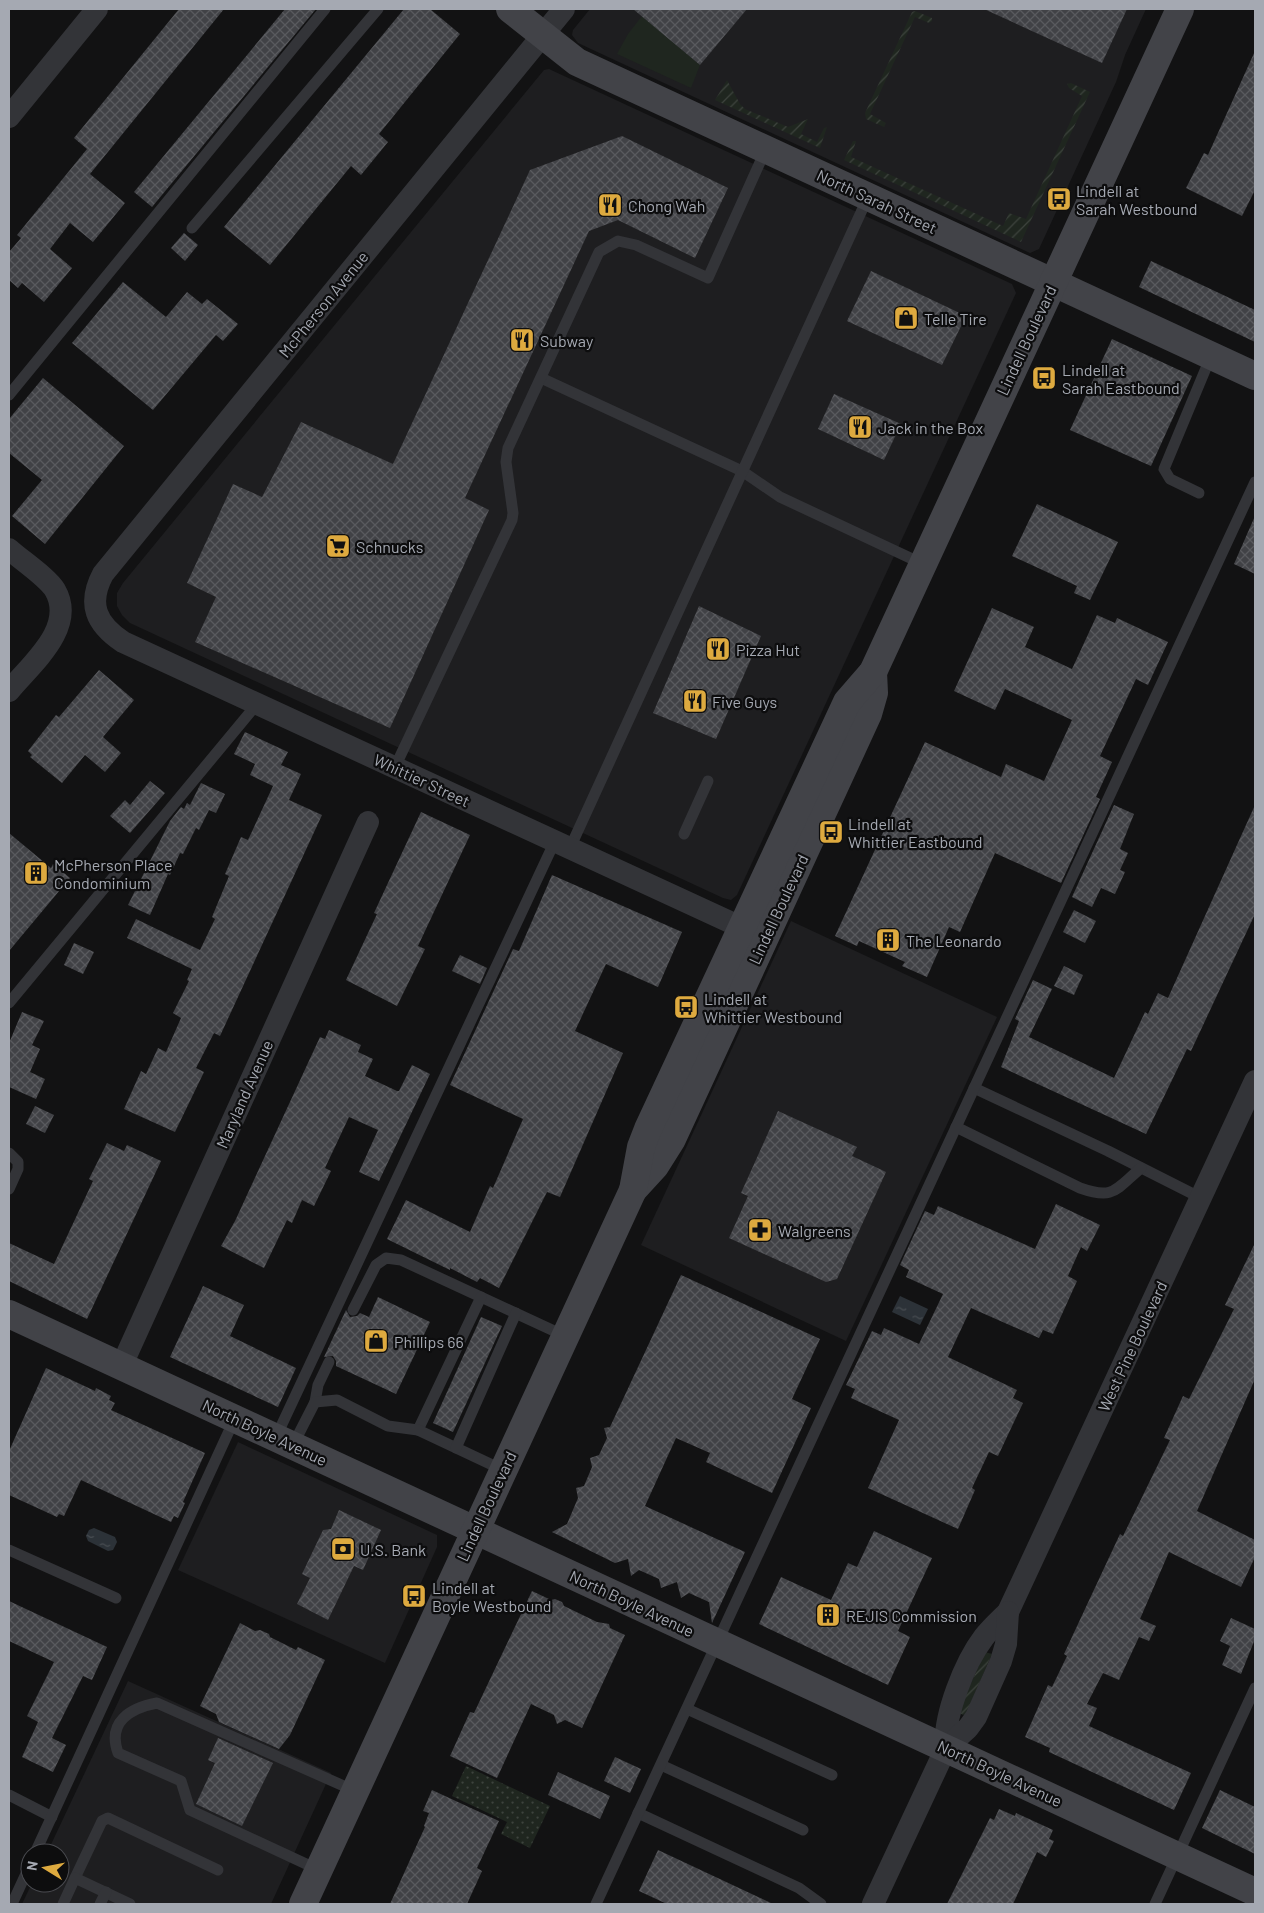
<svg xmlns="http://www.w3.org/2000/svg" width="1264" height="1913" viewBox="0 0 1264 1913" font-family="Barlow,sans-serif">
<style>
.built{fill:#1e1e20}
.grass{fill:#1f261f}
.park{fill:url(#park-dots)}
.garden{fill:url(#garden-furrows)}
.water{fill:url(#water-ripples)}
.building{fill:url(#building-cross-hatch)}
.lines{fill:none;stroke-linecap:round;stroke-linejoin:round}
.lane{stroke:#333438;stroke-width:11}
.street{stroke:#333438;stroke-width:22}
.secondary{stroke:#424348;stroke-width:28}
.labels{text-anchor:middle;dominant-baseline:central;stroke-width:4.5;stroke-linejoin:round;paint-order:stroke}
.poi-label{font-size:16px;fill:#a5a9b2;stroke:#0d0d0e;text-anchor:start}
.street-label{font-size:16px;fill:#a5a9b2;stroke:#0d0d0e}
</style>
<defs>
<pattern id="park-dots" width="8" height="8" patternUnits="userSpaceOnUse" patternTransform="scale(1.25)"><rect width="8" height="8" fill="#1f261f"/><path d="M2 2h.1M6 6h.1" fill="none" stroke="#3d433d" stroke-width="1.8" stroke-linecap="round"/></pattern>
<pattern id="garden-furrows" width="10" height="10" patternUnits="userSpaceOnUse" patternTransform="scale(1.25)"><rect width="10" height="10" fill="#1f261f"/><path d="M-1 1l2-2M0 10L10 0M9 11l2-2" fill="none" stroke="#3d433d"/></pattern>
<pattern id="water-ripples" width="26" height="14" patternUnits="userSpaceOnUse" patternTransform="scale(1.25)"><rect width="26" height="14" fill="#2c3238"/><path d="M2 4q2-2 4 0t4 0M15 11q2-2 4 0t4 0" fill="none" stroke="#484d52"/></pattern>
<pattern id="building-cross-hatch" width="8" height="8" patternUnits="userSpaceOnUse" patternTransform="scale(1.25)"><rect width="8" height="8" fill="#414246"/><path d="M0 0l8 8M0 8l8-8" fill="none" stroke="#595a5e"/></pattern>
</defs>
<rect width="100%" height="100%" fill="#121213"/>
<g class="built">
<polygon points="590,9 1146,9 1125,55 1116,82 1039,249 1030,253 578,43 572,35 573,30"/>
<polygon points="549,69 1012,284 1016,293 737,895 731,900 723,898 130,623 122,615 117,606 117,593 123,583 544,70"/>
<polygon points="791,921 997,1017 846,1341 641,1245"/>
<polygon points="238,1442 437,1535 437,1547 385,1663 178,1570"/>
<polygon points="128,1681 331,1773 271,1904 22,1904 32,1883 60,1883 60,1853 47,1853"/>
</g>
<polygon class="grass" points="642,16 700,65 691,88 617,54 628,34"/>
<polygon class="park" points="466,1766 550,1806 530,1848 501,1834 507,1822 452,1796"/>
<g class="garden">
<polygon points="915,11 932,18 932,21 929,23 915,17 870,114 886,123 884,127 866,119 865,113 912,12"/>
<polygon points="727,80 740,104 745,109 788,127 808,119 801,134 817,142 824,128 827,127 820,148 715,100"/>
<polygon points="1071,83 1090,92 1021,242 844,160 853,141 856,141 851,157 1003,226 1009,213 1026,219 1082,96 1069,88 1067,84"/>
<polygon points="985,1652 992,1654 966,1714 963,1715 958,1712"/>
</g>
<g class="water">
<polygon points="900,1296 928,1309 920,1325 892,1312"/>
<polygon points="94,1528 115,1537 117,1542 113,1550 108,1551 88,1541 86,1536 89,1530"/>
</g>
<g class="building">
<polygon points="179,9 224,9 90,174 125,203 93,242 70,223 50,249 72,268 44,302 22,283 18,288 9,280 9,252 21,238 17,235 87,149 74,138"/>
<polygon points="285,9 316,9 152,207 134,192"/>
<polygon points="404,9 430,9 460,34 379,134 388,142 361,175 351,166 270,265 224,227"/>
<polygon points="633,9 747,9 700,65"/>
<polygon points="984,9 1127,9 1102,63"/>
<polygon points="1255,51 1255,190 1242,216 1186,188 1204,153 1208,155"/>
<polygon points="622,136 728,188 695,258 618,220 589,231 465,498 489,510 390,728 195,642 216,597 187,583 233,484 262,497 301,422 393,464 530,170"/>
<polygon points="184,233 198,245 185,261 171,248"/>
<polygon points="1151,261 1255,310 1255,342 1139,287"/>
<polygon points="871,271 966,316 942,365 847,321"/>
<polygon points="123,282 166,317 187,292 202,304 207,299 238,324 223,341 216,335 153,410 72,343"/>
<polygon points="1112,339 1192,376 1151,466 1070,430"/>
<polygon points="43,378 124,446 45,544 12,516 42,480 9,453 9,419"/>
<polygon points="834,394 901,424 884,460 818,429"/>
<polygon points="1037,504 1118,542 1090,600 1074,593 1077,586 1012,556"/>
<polygon points="1255,516 1255,574 1234,564"/>
<polygon points="699,606 761,636 716,739 653,713"/>
<polygon points="992,608 1034,627 1025,647 1072,669 1097,615 1115,623 1117,618 1168,642 1148,685 1136,679 1100,756 1112,762 1096,797 1100,799 1061,883 995,853 960,932 949,927 927,977 902,966 905,962 859,941 857,946 835,936 925,742 1001,777 1006,764 1044,781 1072,720 1005,689 995,710 954,691"/>
<polygon points="99,670 134,700 103,737 121,753 105,772 85,755 62,783 30,757 32,755 28,751 56,715 59,717"/>
<polygon points="245,732 288,752 281,765 301,774 289,800 322,815 220,1036 214,1033 196,1068 204,1072 175,1132 124,1109 141,1071 146,1074 158,1048 166,1052 181,1018 173,1013 189,981 187,980 192,969 127,938 136,919 200,950 215,919 212,917 229,876 225,874 241,837 248,840 273,786 250,775 255,764 234,754"/>
<polygon points="150,781 165,793 130,833 110,816 125,800 130,805"/>
<polygon points="201,783 225,794 216,813 209,810 199,830 196,828 183,854 180,853 170,875 168,874 150,915 128,905 170,821 181,807 184,809 187,803 190,805"/>
<polygon points="1114,805 1134,814 1120,849 1128,853 1120,870 1125,872 1115,894 1101,888 1092,907 1072,897"/>
<polygon points="1255,805 1255,914 1191,1051 1187,1049 1146,1134 1001,1067 1019,1021 1015,1019 1033,980 1052,989 1029,1037 1114,1078 1145,1012 1148,1014 1158,993 1168,998"/>
<polygon points="421,812 470,835 418,946 425,949 397,1006 346,980 377,914 374,913"/>
<polygon points="9,833 51,868 53,864 70,878 9,951"/>
<polygon points="552,875 682,932 658,987 606,964 575,1031 623,1053 560,1197 547,1192 499,1288 480,1278 477,1282 450,1268 450,1270 387,1239 406,1200 470,1232 490,1186 493,1188 523,1119 450,1085 513,949 519,951"/>
<polygon points="1074,910 1096,921 1085,943 1063,932"/>
<polygon points="74,943 94,952 83,974 64,965"/>
<polygon points="460,955 487,968 480,984 452,971"/>
<polygon points="1064,966 1083,975 1074,995 1054,986"/>
<polygon points="22,1012 44,1021 32,1045 40,1049 30,1072 45,1079 36,1099 9,1087 9,1043"/>
<polygon points="329,1030 361,1045 358,1052 373,1059 365,1076 397,1091 399,1091 412,1065 430,1074 379,1181 359,1172 378,1130 349,1117 325,1168 331,1171 314,1206 302,1200 292,1223 287,1220 264,1268 221,1246 235,1221 320,1037 325,1039"/>
<polygon points="35,1106 54,1115 45,1133 26,1124"/>
<polygon points="778,1111 857,1147 852,1156 886,1172 837,1279 826,1282 729,1238 748,1196 741,1193"/>
<polygon points="107,1143 124,1151 127,1145 161,1161 87,1319 9,1281 9,1243 54,1264 93,1181 89,1179"/>
<polygon points="1056,1204 1100,1225 1087,1251 1081,1247 1068,1276 1077,1281 1053,1334 1043,1330 1039,1338 971,1308 948,1357 1017,1390 1013,1398 1023,1403 998,1456 989,1452 972,1488 975,1490 958,1529 868,1488 899,1420 851,1398 855,1389 846,1385 872,1331 881,1335 884,1328 919,1344 943,1294 906,1277 909,1270 900,1265 925,1211 934,1215 938,1206 1035,1249"/>
<polygon points="1255,1243 1255,1379 1197,1511 1255,1540 1255,1557 1241,1587 1169,1552 1140,1619 1156,1626 1149,1641 1139,1637 1119,1680 1103,1673 1087,1704 1097,1708 1089,1726 1191,1773 1174,1810 1049,1752 1050,1748 1025,1737 1048,1685 1052,1687 1067,1656 1064,1654 1120,1534 1123,1536 1170,1440 1164,1438 1183,1396 1189,1399 1234,1309 1225,1305"/>
<polygon points="681,1275 820,1339 792,1399 811,1408 772,1493 706,1462 710,1453 676,1438 645,1506 745,1552 712,1623 709,1602 689,1593 681,1598 677,1582 661,1588 659,1579 639,1570 631,1576 628,1559 615,1563 552,1532 567,1524 578,1498 576,1488 584,1486 592,1467 590,1458 599,1455 607,1438 604,1428 610,1427"/>
<polygon points="203,1286 244,1305 230,1336 296,1368 278,1407 170,1357"/>
<polygon points="378,1297 430,1322 396,1394 336,1366 336,1361 333,1356 324,1357 346,1310 350,1317 357,1316 360,1313 369,1317"/>
<polygon points="481,1317 502,1326 453,1432 433,1423"/>
<polygon points="46,1368 95,1391 96,1388 111,1396 109,1400 115,1403 111,1410 205,1453 183,1502 185,1503 178,1518 174,1516 171,1522 81,1480 64,1516 59,1514 57,1517 9,1495 9,1451"/>
<polygon points="339,1510 381,1530 363,1570 354,1566 328,1620 297,1604 310,1578 302,1574 323,1530 331,1529"/>
<polygon points="874,1531 932,1558 898,1631 910,1637 888,1685 759,1624 781,1577 831,1600 848,1563 857,1567"/>
<polygon points="532,1591 551,1600 555,1599 562,1602 564,1606 597,1622 609,1624 610,1628 625,1635 582,1728 565,1720 557,1724 554,1715 531,1704 497,1778 450,1756 470,1712 474,1713"/>
<polygon points="9,1601 107,1647 92,1680 83,1676 52,1738 66,1745 53,1772 22,1757 38,1722 27,1716 54,1662 9,1641"/>
<polygon points="1231,1618 1255,1629 1255,1639 1241,1674 1222,1665 1230,1646 1220,1641"/>
<polygon points="240,1623 255,1631 260,1630 269,1634 270,1637 296,1650 298,1647 325,1660 290,1735 279,1749 219,1722 216,1714 200,1706"/>
<polygon points="218,1738 273,1763 242,1826 196,1804 215,1763 208,1760"/>
<polygon points="615,1757 641,1769 630,1793 604,1781"/>
<polygon points="558,1772 610,1796 600,1819 548,1795"/>
<polygon points="432,1790 499,1821 477,1868 482,1871 467,1904 390,1904 425,1827 424,1826 429,1813 423,1811"/>
<polygon points="1220,1790 1255,1807 1255,1854 1202,1828"/>
<polygon points="999,1809 1015,1816 1016,1813 1053,1830 1049,1839 1054,1841 1046,1857 1037,1852 1013,1904 947,1904 990,1818 994,1820"/>
<polygon points="658,1850 773,1904 667,1904 639,1891"/>
</g>
<g class="lines">
<g class="lane">
<polyline points="192,228 378,9"/>
<polyline points="541,378 742,471 780,497 923,564"/>
<polyline points="9,395 325,9"/>
<polyline points="1199,493 1170,479 1164,469 1211,356"/>
<polyline points="395,767 512,520 513,513 506,462 508,448 599,252 618,241 636,245 708,278 766,149"/>
<polyline points="684,834 708,781"/>
<polyline points="570,848 868,197"/>
<polyline points="9,1003 257,704"/>
<polyline points="974,1088 1108,1151 1201,1198"/>
<path d="M956 1127 1080 1188C1114 1200 1115 1190 1141 1168"/>
<polyline points="9,1153 18,1162 18,1169 9,1189"/>
<polyline points="353,1310 376,1265 386,1258 401,1260 565,1336"/>
<polyline points="315,1402 318,1385 329,1362"/>
<polyline points="418,1430 481,1297"/>
<polyline points="276,1437 555,841"/>
<polyline points="293,1445 315,1402 337,1400 388,1426 418,1430 503,1470"/>
<polyline points="456,1448 516,1313"/>
<polyline points="9,1550 116,1598"/>
<polyline points="687,1709 832,1775"/>
<polyline points="661,1765 803,1830"/>
<polyline points="9,1795 52,1817"/>
<polyline points="638,1813 799,1888 821,1904"/>
<polyline points="35,1853 235,1418"/>
<path d="M319 1870 190 1810 181 1781 118 1753C107 1722 130 1708 157 1703L355 1791"/>
<polyline points="75,1878 102,1821 108,1818 218,1870"/>
<polyline points="12,1904 30,1865"/>
<polyline points="63,1904 75,1878 130,1904"/>
<polyline points="100,1904 106,1892"/>
<polyline points="596,1904 1255,482"/>
<polyline points="1155,1904 1255,1688"/>
</g>
<g class="street">
<path d="M564 9 103 574C87 604 96 624 123 642L758 935"/>
<polyline points="9,117 97,9"/>
<path d="M9 549C21 560 47 577 55 590 77 628 30 665 9 691"/>
<polyline points="121,1367 368,822"/>
<path d="M946 1748C943 1716 965 1662 984 1637 991 1628 1000 1620 1008 1612L1255 1081"/>
<polyline points="873,1904 946,1748 968,1728 976,1717 1001,1661 1006,1644 1008,1612"/>
</g>
<g class="secondary">
<polyline points="510,9 577,62 1255,376"/>
<polyline points="633,1190 655,1166 672,1139 868,714 874,693 873,672"/>
<polyline points="9,1314 1255,1892"/>
<polyline points="303,1904 633,1190 641,1147 648,1129 847,702 873,672 1180,9"/>
</g>
</g>
<defs>
<symbol id="bus-square" viewBox="-11 -11 22 22"><rect x="-9" y="-9" width="18" height="18" rx="4" fill="#deaa3f" stroke="#0d0d0e"/><path d="M-5-6H5V4H4V6H2V4H-2V6H-4V4H-5ZM-3.5-4V0h7V-4ZM-3.5 1.2v1.5H-2V1.2ZM2 1.2v1.5H3.5V1.2Z" fill="#111"/></symbol>
<symbol id="restaurant-square" viewBox="-11 -11 22 22"><rect x="-9" y="-9" width="18" height="18" rx="4" fill="#deaa3f" stroke="#0d0d0e"/><path d="M-5-6h1v4h1v-4h1v4h1v-4h1v5L-1.5 .5V6h-2V.5L-5-1ZM5-6V6H3V1.5H1.5Q1.5-4 5-6Z" fill="#111"/></symbol>
<symbol id="shop-square" viewBox="-11 -11 22 22"><rect x="-9" y="-9" width="18" height="18" rx="4" fill="#deaa3f" stroke="#0d0d0e"/><path d="M-5-2.5h2.3a2.7 3.5 0 0 1 5.4 0H5L5.5 6h-11ZM-1.5-2.5h3a1.5 2.3 0 0 0-3 0Z" fill="#111"/></symbol>
<symbol id="supermarket-square" viewBox="-11 -11 22 22"><rect x="-9" y="-9" width="18" height="18" rx="4" fill="#deaa3f" stroke="#0d0d0e"/><path d="M-6-5.5h2.5l.6 2H6L4.5 2H-2.5L-4.4-4H-6ZM-1.5 3.2a1.3 1.3 0 1 0 .1 0ZM3 3.2a1.3 1.3 0 1 0 .1 0Z" fill="#111"/></symbol>
<symbol id="building-square" viewBox="-11 -11 22 22"><rect x="-9" y="-9" width="18" height="18" rx="4" fill="#deaa3f" stroke="#0d0d0e"/><path d="M-4-6H4V6H1V3H-1V6H-4ZM-2.5-4.3h1.7v1.8h-1.7ZM.8-4.3h1.7v1.8H.8ZM-2.5-1h1.7V.8h-1.7ZM.8-1h1.7V.8H.8Z" fill="#111"/></symbol>
<symbol id="pharmacy-square" viewBox="-11 -11 22 22"><rect x="-9" y="-9" width="18" height="18" rx="4" fill="#deaa3f" stroke="#0d0d0e"/><path d="M-2-6h4v4h4v4h-4v4h-4v-4h-4v-4h4Z" fill="#111"/></symbol>
<symbol id="bank-square" viewBox="-11 -11 22 22"><rect x="-9" y="-9" width="18" height="18" rx="4" fill="#deaa3f" stroke="#0d0d0e"/><path d="M-6-4H6V4H-6ZM0-2.3a2.3 2.3 0 1 0 0 4.6a2.3 2.3 0 1 0 0-4.6Z" fill="#111"/></symbol>
</defs>
<g fill-rule="evenodd">
<use href="#bus-square" x="1045" y="185" width="28" height="28"/>
<use href="#restaurant-square" x="596" y="191" width="28" height="28"/>
<use href="#shop-square" x="892" y="304" width="28" height="28"/>
<use href="#restaurant-square" x="508" y="326" width="28" height="28"/>
<use href="#bus-square" x="1030" y="364" width="28" height="28"/>
<use href="#restaurant-square" x="846" y="413" width="28" height="28"/>
<use href="#supermarket-square" x="324" y="532" width="28" height="28"/>
<use href="#restaurant-square" x="704" y="635" width="28" height="28"/>
<use href="#restaurant-square" x="681" y="687" width="28" height="28"/>
<use href="#bus-square" x="817" y="818" width="28" height="28"/>
<use href="#building-square" x="22" y="859" width="28" height="28"/>
<use href="#building-square" x="874" y="926" width="28" height="28"/>
<use href="#bus-square" x="672" y="993" width="28" height="28"/>
<use href="#pharmacy-square" x="746" y="1216" width="28" height="28"/>
<use href="#shop-square" x="362" y="1327" width="28" height="28"/>
<use href="#bank-square" x="329" y="1535" width="28" height="28"/>
<use href="#bus-square" x="400" y="1582" width="28" height="28"/>
<use href="#building-square" x="814" y="1601" width="28" height="28"/>
</g>
<g class="labels">
<g class="poi-label">
<text x="1076" y="190">Lindell at<tspan x="1076" dy="18">Sarah Westbound</tspan></text>
<text x="628" y="205">Chong Wah</text>
<text x="924" y="318">Telle Tire</text>
<text x="540" y="340">Subway</text>
<text x="1062" y="369">Lindell at<tspan x="1062" dy="18">Sarah Eastbound</tspan></text>
<text x="878" y="427">Jack in the Box</text>
<text x="356" y="546">Schnucks</text>
<text x="736" y="649">Pizza Hut</text>
<text x="712" y="701">Five Guys</text>
<text x="848" y="823">Lindell at<tspan x="848" dy="18">Whittier Eastbound</tspan></text>
<text x="54" y="864">McPherson Place<tspan x="54" dy="18">Condominium</tspan></text>
<text x="906" y="940">The Leonardo</text>
<text x="704" y="998">Lindell at<tspan x="704" dy="18">Whittier Westbound</tspan></text>
<text x="778" y="1230">Walgreens</text>
<text x="394" y="1341">Phillips 66</text>
<text x="360" y="1549">U.S. Bank</text>
<text x="432" y="1587">Lindell at<tspan x="432" dy="18">Boyle Westbound</tspan></text>
<text x="846" y="1615">REJIS Commission</text>
</g>
<g class="street-label">
<text transform="translate(877 201) rotate(25)">North Sarah Street</text>
<text transform="translate(323 304) rotate(-51)">McPherson Avenue</text>
<text transform="translate(1026 340) rotate(-65)">Lindell Boulevard</text>
<text transform="translate(422 780) rotate(25)">Whittier Street</text>
<text transform="translate(778 909) rotate(-65)">Lindell Boulevard</text>
<text transform="translate(244 1094) rotate(-66)">Maryland Avenue</text>
<text transform="translate(1132 1346) rotate(-65)">West Pine Boulevard</text>
<text transform="translate(265 1432) rotate(25)">North Boyle Avenue</text>
<text transform="translate(486 1506) rotate(-65)">Lindell Boulevard</text>
<text transform="translate(632 1603) rotate(25)">North Boyle Avenue</text>
<text transform="translate(1000 1773) rotate(25)">North Boyle Avenue</text>
</g>
</g>
<rect width="1264" height="1913" fill="none" stroke="#a5a9b2" stroke-width="20"/>
<g transform="translate(45 1868) rotate(280)"><circle r="24" fill="#0d0d0e" stroke="#4a4b50"/>
<path d="M0-4L9 19L0 12L-9 19Z" fill="#deaa3f"/>
<text y="-8" font-size="14" font-weight="bold" text-anchor="middle" fill="#a5a9b2">N</text>
</g>
</svg>
